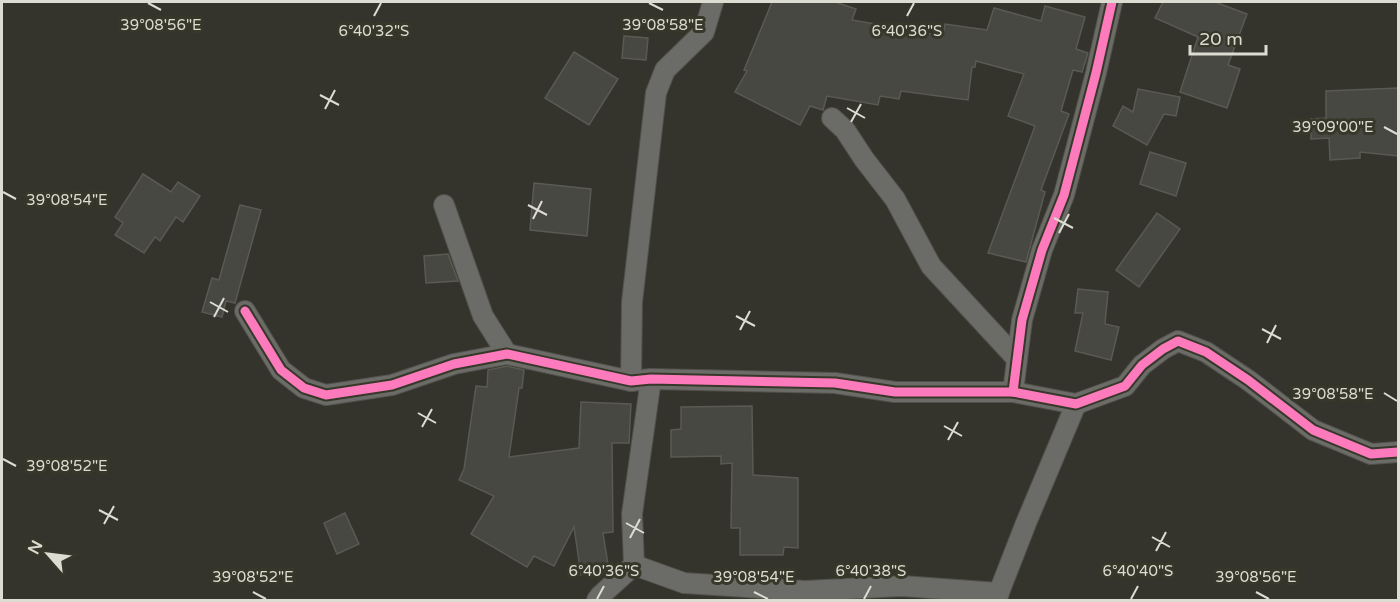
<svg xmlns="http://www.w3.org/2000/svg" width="1400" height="602" viewBox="0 0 1400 602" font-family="'Varela Round',sans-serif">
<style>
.building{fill:#484842;stroke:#5a5a53;stroke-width:1.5}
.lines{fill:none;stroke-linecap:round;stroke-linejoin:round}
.minor-casing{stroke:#51514b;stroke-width:22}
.minor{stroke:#6b6b67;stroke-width:20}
.cycleway-casing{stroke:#373829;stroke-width:13}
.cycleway{stroke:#fd7abc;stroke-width:9}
.ticks{fill:none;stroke:#dcdcd3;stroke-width:2}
.ticks-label{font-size:15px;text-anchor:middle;fill:#dcdcd3;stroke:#373829;stroke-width:6;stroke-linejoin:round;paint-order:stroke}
</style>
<rect width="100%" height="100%" fill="#34342c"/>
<g class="building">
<polygon points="772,2 835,2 856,9 852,20 943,36 945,24 987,30 994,8 1041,21 1045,6 1085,17 1076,49 1088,53 1082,72 1073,70 1061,111 1069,114 1041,190 1045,192 1026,262 988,253 1035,126 1008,116 1024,74 976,61 975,67 972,67 968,100 901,91 899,99 880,96 878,105 827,96 823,110 810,106 800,125 735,92 747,71 744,70"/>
<polygon points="1163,2 1215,2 1247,14 1228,65 1240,69 1227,108 1180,92 1198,37 1155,18"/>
<polygon points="624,36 648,38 646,60 622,58"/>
<polygon points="574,52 618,79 589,125 545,98"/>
<polygon points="1398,88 1398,156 1360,152 1360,158 1330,160 1329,138 1311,139 1311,119 1326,118 1326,91"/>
<polygon points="1138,89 1180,97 1176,116 1164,114 1147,145 1113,126 1123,106 1133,112"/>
<polygon points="1150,152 1186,163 1176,196 1140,184"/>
<polygon points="143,174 171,192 178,182 200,196 183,222 176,217 160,241 155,237 144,253 115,235 123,223 115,217"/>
<polygon points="534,183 591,189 587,236 530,230"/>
<polygon points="240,205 261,210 235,303 226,301 222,317 202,312 212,278 219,280"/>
<polygon points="1157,213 1180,229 1139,287 1116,270"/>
<polygon points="448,254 458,281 426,283 424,256"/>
<polygon points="1078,289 1108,292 1105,324 1119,327 1111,360 1075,351 1083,313 1075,313"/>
<polygon points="507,366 524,370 522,388 519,388 509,457 579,448 581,402 631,404 629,443 612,443 613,532 603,533 609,571 581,575 574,527 554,566 534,556 527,567 471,534 494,496 459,480 464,469 476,386 487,387 488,370"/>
<polygon points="752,406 753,475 798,478 798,548 784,547 783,555 740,555 740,528 731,528 732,463 721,464 721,456 671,457 671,430 681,429 681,407"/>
<polygon points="345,513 359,544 337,554 324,523"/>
</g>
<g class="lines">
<defs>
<g id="minor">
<polyline points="832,118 845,130 864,159 895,199 931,266 1017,359"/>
<polyline points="444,205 483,316 507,354"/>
<polyline points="245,311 281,370 304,388 326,395 392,385 454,364 507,354 631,381 651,379 835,383 895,392 1013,392 1076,404 1125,386 1142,365 1163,349 1178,341 1206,352 1248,380 1313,430 1371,454 1398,452"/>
<polyline points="631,381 632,302 656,93 665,70 704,32 713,2"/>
<polyline points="1013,392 1022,320 1042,250 1064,195 1096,73 1112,2"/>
<polyline points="634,565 684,583 805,591 902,586 999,593"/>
<polyline points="597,600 600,596 634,565 632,514 651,379"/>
<polyline points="996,600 1026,523 1076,404"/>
</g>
</defs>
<use href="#minor" class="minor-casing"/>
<use href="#minor" class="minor"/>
<defs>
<g id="cycleway">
<polyline points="245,311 281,370 304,388 326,395 392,385 454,364 507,354 631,381 651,379 835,383 895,392 1013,392 1076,404 1125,386 1142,365 1163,349 1178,341 1206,352 1248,380 1313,430 1371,454 1398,452"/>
<polyline points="1013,392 1022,320 1042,250 1064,195 1096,73 1112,2"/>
</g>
</defs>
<use href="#cycleway" class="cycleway-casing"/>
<use href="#cycleway" class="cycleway"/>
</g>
<path class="ticks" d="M148 3 161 10M649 3 663 10M374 16 381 3M907 16 914 3M320 95 339 105M847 108 865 118M325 109 335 90M851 122 861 104M1384 127 1397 134M3 192 16 199M528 205 547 215M1054 218 1073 228M533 219 542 201M1059 233 1069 214M210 302 228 312M736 316 755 326M214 317 224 298M1262 329 1281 339M740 330 750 311M1267 343 1276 325M1384 393 1397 401M418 413 436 423M944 426 962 436M422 427 432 409M948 440 958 422M3 459 16 466M99 510 118 520M626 523 644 533M104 524 114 506M1152 537 1170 547M630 538 640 519M1156 551 1166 532M253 592 266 599M754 592 768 599M1256 592 1269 599M597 599 604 586M864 599 871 586M1131 599 1138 586"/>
<g class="ticks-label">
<text x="161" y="30">39°08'56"E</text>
<text x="663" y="30">39°08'58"E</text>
<text x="374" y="36">6°40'32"S</text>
<text x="907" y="36">6°40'36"S</text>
<text x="1333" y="132">39°09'00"E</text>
<text x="67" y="205">39°08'54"E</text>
<text x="1333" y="399">39°08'58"E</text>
<text x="67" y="471">39°08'52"E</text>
<text x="604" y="576">6°40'36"S</text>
<text x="871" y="576">6°40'38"S</text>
<text x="1138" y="576">6°40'40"S</text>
<text x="253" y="582">39°08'52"E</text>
<text x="754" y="582">39°08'54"E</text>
<text x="1256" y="582">39°08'56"E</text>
</g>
<rect width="1400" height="602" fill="none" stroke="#dcdcd3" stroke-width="6"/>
<g transform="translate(48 554) rotate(298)" stroke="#373829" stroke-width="4.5" paint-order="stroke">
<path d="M0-4.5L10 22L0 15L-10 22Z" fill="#dcdcd3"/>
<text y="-9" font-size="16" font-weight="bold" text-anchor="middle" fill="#dcdcd3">N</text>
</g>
<path d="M1190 45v9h76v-9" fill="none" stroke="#dcdcd3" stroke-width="3"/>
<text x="1199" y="45" font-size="18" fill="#dcdcd3" stroke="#373829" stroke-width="4.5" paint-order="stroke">20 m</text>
</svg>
